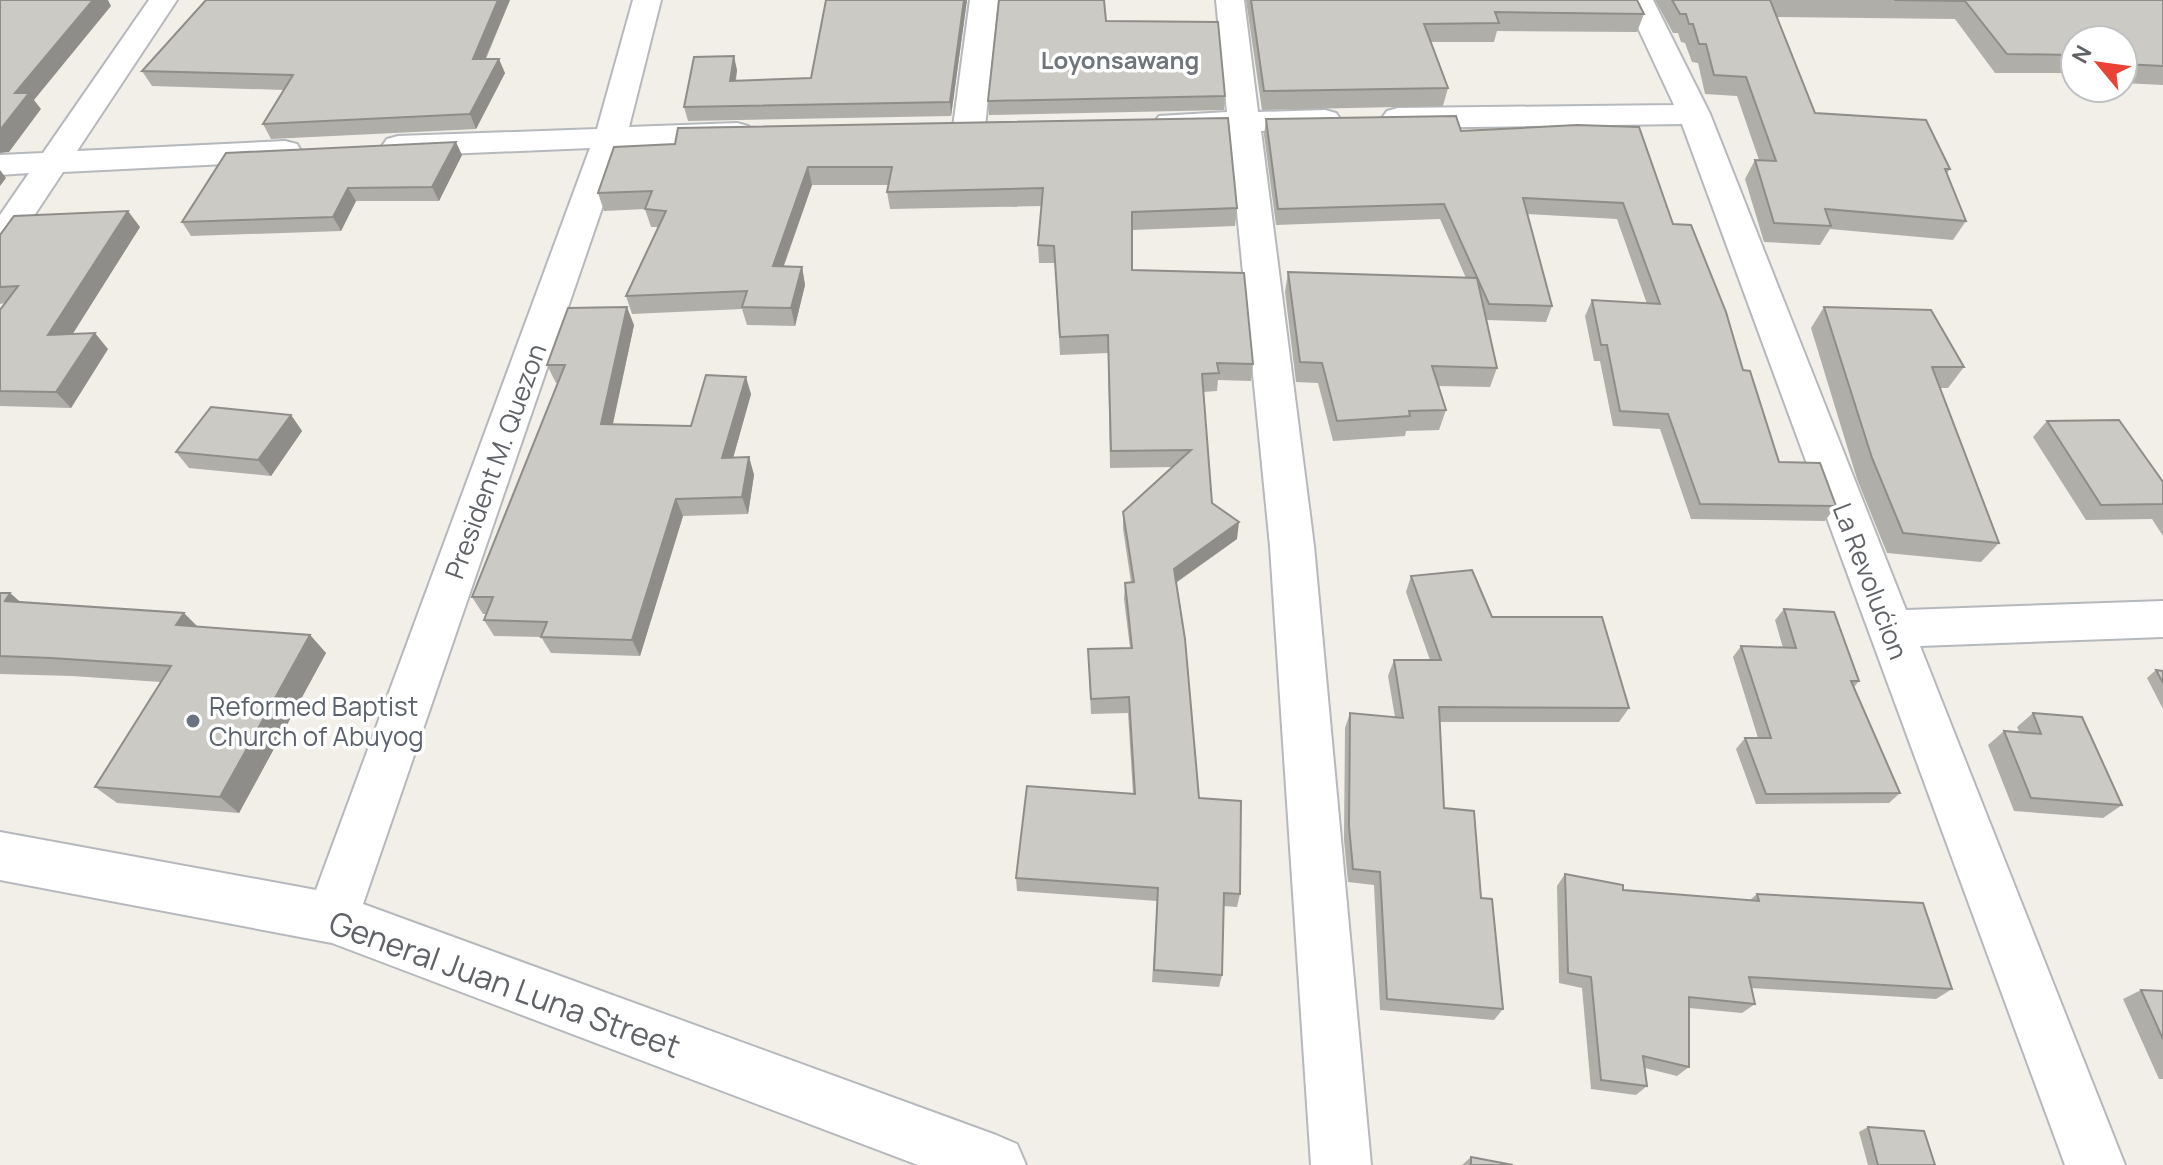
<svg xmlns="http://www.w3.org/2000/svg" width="2163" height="1165" viewBox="0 0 2163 1165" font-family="Manrope,sans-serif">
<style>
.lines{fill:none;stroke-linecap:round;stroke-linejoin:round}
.minor-casing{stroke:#b5b8bc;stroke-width:4}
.minor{fill:#fff;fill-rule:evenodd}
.wall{fill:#afaea9}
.shaded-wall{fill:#8f8d8a}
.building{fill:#cccac5;stroke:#8f8d8a;stroke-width:2}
.worship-dot{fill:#6b7280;stroke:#fff;stroke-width:3}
.labels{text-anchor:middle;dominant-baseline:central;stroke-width:7;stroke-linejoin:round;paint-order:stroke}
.far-neighbourhood-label{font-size:24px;font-weight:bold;fill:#70757a;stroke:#fff}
.street-label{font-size:26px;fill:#5f6368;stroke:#fff}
.worship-label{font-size:26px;fill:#5b616d;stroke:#fff;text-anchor:start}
.near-street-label{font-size:32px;fill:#5f6368;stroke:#fff}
</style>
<rect width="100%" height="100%" fill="#f1efe8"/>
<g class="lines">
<defs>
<g id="minor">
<polygon points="149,0 177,0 77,151 285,141 297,144 301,151 297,158 285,161 63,172 12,249 0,252 0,215 29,173 0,175 0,155 43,153"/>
<polygon points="633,0 661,0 629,127 737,123 748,126 753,133 748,140 737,143 623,147 363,904 996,1135 1017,1144 1026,1165 918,1165 332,943 0,880 0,832 316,890 590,148 398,156 387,153 382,146 387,139 398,136 597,129"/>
<polygon points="970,0 998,0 985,127 980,134 969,137 958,134 953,127"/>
<polygon points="1216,0 1244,0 1258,112 1325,110 1336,113 1341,120 1336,127 1261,131 1314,546 1371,1165 1311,1165 1270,546 1229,131 1170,133 1159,130 1154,123 1159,116 1227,112"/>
<polygon points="1625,0 1653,0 1710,114 1906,610 2163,601 2163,637 1920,646 2125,1165 2065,1165 1682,124 1398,128 1387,125 1382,118 1387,111 1398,108 1674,105"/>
</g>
</defs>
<use href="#minor" class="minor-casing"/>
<use href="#minor" class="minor"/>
</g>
<g class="wall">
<polygon points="510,0 486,59 505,73 476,129 271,139 263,124 284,90 152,86 142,71"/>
<polygon points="967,0 951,116 688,121 684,107 737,70 736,81 811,78"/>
<polygon points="1246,0 1637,0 1644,14 1637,32 1497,31 1494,42 1431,42 1448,88 1443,106 1262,110"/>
<polygon points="1655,0 2163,0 2163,85 2123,83 2123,40 2075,40 2075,75 2074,73 1995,73 1955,19 1777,17 1815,113 1950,169 1947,173 1966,221 1953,240 1830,229 1820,245 1764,242 1745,179 1755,160 1759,160 1737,96 1705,94 1698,63 1692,62 1685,43 1681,42 1678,33 1673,33"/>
<polygon points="1106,21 1225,96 1224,110 989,115 988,101"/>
<polygon points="1266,119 1461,131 1673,224 1743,370 1779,462 1836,506 1825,521 1691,519 1660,429 1613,426 1600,361 1594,361 1585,316 1592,300 1647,304 1617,219 1527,214 1552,306 1546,322 1486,320 1497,368 1490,387 1438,386 1446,410 1439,430 1406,431 1405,436 1333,441 1318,383 1296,382 1285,292 1288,272 1466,278 1440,219 1276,225 1264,135"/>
<polygon points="678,128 1237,208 1235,226 1132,230 1132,270 1253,364 1251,381 1218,380 1217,391 1203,392 1212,503 1237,539 1176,583 1199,798 1240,894 1237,907 1223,906 1222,975 1219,987 1152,982 1157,901 1017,891 1016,878 1133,794 1128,713 1091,714 1088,649 1130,648 1124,599 1125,583 1131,582 1123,529 1123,512 1172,467 1110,468 1108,353 1060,355 1055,263 1039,263 1038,245 1042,206 890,209 887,192 888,185 812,185 784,266 802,267 805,285 795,326 747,325 742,309 632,314 626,296 658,227 651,227 645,209 604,211 598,193 675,144"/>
<polygon points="462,155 439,201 356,201 341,231 191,236 182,222"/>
<polygon points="140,227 72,334 108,349 71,408 0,406 0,310 5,303 0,304 0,235"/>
<polygon points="1824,307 1964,367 1948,388 1940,388 1999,543 1981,562 1887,553 1857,479 1811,328"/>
<polygon points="634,325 613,424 691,426 751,394 733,458 749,457 754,475 748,514 683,516 640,656 551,653 541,637 494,636 484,620 486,614 483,614 472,597 558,383 556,383 547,365"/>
<polygon points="291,415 302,431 271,476 189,468 176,452"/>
<polygon points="2047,421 2163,482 2163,536 2152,519 2086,520 2033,437"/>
<polygon points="1411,576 1492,617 1629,708 1619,722 1440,722 1444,808 1481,898 1503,1009 1494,1020 1380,1010 1374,885 1348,882 1344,840 1345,728 1350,713 1395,717 1388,676 1394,660 1430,660 1406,592"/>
<polygon points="0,593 21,602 198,627 310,635 326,653 239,813 117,803 95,787 161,682 72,676 0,674"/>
<polygon points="1784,609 1859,681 1854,687 1900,793 1889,803 1756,804 1736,749 1745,738 1758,738 1733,657 1741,646 1783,648 1775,620"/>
<polygon points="2156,670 2163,671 2163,709 2147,678"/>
<polygon points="2033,713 2122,805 2103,818 2014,811 1988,745 2004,731 2019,732 2017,727"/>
<polygon points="1565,874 1623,890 1750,900 1757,894 1952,989 1936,999 1751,988 1755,1004 1742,1013 1689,1008 1689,1067 1677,1076 1645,1068 1647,1086 1636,1095 1591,1089 1582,988 1559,983 1557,886"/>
<polygon points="2141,990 2163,991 2163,1079 2159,1079 2123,999"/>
<polygon points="1868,1127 1935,1165 1868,1165 1859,1132"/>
<polygon points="1471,1157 1513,1165 1462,1165"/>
</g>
<g class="shaded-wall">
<polygon points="93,0 108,0 111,6 34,100 41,109 9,152 0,153 0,130 15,93"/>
<polygon points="498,0 510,0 479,73 473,59"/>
<polygon points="964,0 967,0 951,116 950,102"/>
<polygon points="734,56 737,70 733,95 730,81"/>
<polygon points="499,59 505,73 476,129 470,114"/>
<polygon points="456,142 462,155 439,201 432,187"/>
<polygon points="808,167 812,185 777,284 773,266"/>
<polygon points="0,170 6,178 0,186"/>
<polygon points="348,188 356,201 341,231 333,217"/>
<polygon points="128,211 140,227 62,351 48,335"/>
<polygon points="802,267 805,285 795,326 791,308"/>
<polygon points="627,307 634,325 609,441 601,424"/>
<polygon points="95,333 108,349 71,408 56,392"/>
<polygon points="746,377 751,394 728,476 722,458"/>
<polygon points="291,415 302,431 271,476 258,460"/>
<polygon points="749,457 754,475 748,514 742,497"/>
<polygon points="676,499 683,516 640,656 632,640"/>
<polygon points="1239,522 1237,539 1172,585 1174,569"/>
<polygon points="10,593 32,612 5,601"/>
<polygon points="184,613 202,631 176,625"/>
<polygon points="310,635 326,653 239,813 220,797"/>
</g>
<g class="building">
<polygon points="0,0 93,0 15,93 29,93 0,130"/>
<polygon points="206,0 498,0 473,59 499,59 470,114 263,124 293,75 142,71"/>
<polygon points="826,0 964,0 950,102 684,107 694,57 734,56 730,81 811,78"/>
<polygon points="999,0 1104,0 1106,21 1218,22 1225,96 988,101"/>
<polygon points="1251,0 1637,0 1644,14 1495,12 1499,23 1424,24 1448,88 1264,91"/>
<polygon points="1672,0 1770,0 1815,113 1926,120 1950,169 1945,169 1966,221 1825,209 1831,226 1774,223 1755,160 1776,161 1746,77 1714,75 1706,44 1699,44 1693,24 1689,24 1686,14 1680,14"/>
<polygon points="1894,0 2163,0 2163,66 2123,64 2123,40 2075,40 2075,55 2007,54 1965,1"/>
<polygon points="1456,116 1461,131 1577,125 1639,127 1673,224 1691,225 1726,312 1743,370 1750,371 1779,462 1820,463 1836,506 1700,504 1668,414 1620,411 1607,345 1601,345 1592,300 1660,304 1623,203 1523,198 1552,306 1489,304 1444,204 1278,209 1266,119"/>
<polygon points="1228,118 1237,208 1132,212 1132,270 1244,273 1253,364 1217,363 1219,373 1202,374 1212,503 1239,522 1174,569 1185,639 1199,798 1241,801 1240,894 1224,893 1222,975 1154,970 1158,888 1016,878 1027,786 1135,794 1129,697 1091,699 1088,649 1132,648 1125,583 1134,582 1123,512 1191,450 1111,451 1108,335 1060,337 1054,246 1038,245 1043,188 887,192 892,167 808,167 773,266 802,267 791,308 742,307 747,291 626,296 666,211 645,209 652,191 598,193 614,147 675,144 678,128"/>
<polygon points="456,142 432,187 348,188 333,217 182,222 226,153"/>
<polygon points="128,211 48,335 95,333 56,392 0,391 0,310 18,286 0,287 0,235 14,216"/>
<polygon points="1288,272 1477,278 1497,368 1432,366 1446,410 1409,411 1410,416 1337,421 1322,363 1300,362"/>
<polygon points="627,307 601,424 691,426 706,375 746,377 722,458 749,457 742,497 676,499 632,640 541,637 547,622 484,620 493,597 472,597 565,365 547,365 568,308"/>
<polygon points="1824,307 1931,310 1964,367 1932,367 1999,543 1903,533 1872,458"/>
<polygon points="211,407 291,415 258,460 176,452"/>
<polygon points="2119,420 2163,482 2163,504 2101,505 2047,421"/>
<polygon points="1472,570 1492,617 1602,617 1629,708 1439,707 1444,808 1474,811 1481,898 1492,899 1503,1009 1387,999 1380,872 1353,869 1349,826 1350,713 1403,718 1394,660 1441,660 1411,576"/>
<polygon points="0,593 10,593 5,601 184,613 176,625 310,635 220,797 95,787 171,666 51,658 0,656"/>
<polygon points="1784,609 1834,612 1859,681 1851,681 1900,793 1766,794 1745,738 1771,738 1741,646 1796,648"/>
<polygon points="2156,670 2163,671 2163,683"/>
<polygon points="2033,713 2082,717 2122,805 2031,798 2004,731 2041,734"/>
<polygon points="1565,874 1623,885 1623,890 1759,901 1757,894 1923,903 1952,989 1749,977 1755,1004 1689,997 1689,1067 1643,1056 1647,1086 1601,1080 1591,977 1568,973"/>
<polygon points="2141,990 2163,991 2163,1039"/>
<polygon points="1868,1127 1924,1131 1935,1165 1878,1165"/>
<polygon points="1471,1157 1513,1165 1471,1165"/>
</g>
<circle class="worship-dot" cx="193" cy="721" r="8"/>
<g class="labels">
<g class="far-neighbourhood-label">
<text x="1120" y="59">Loyonsawang</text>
</g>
<g class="street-label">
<text transform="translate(495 461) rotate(-70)">President M. Quezon</text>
<text transform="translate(1871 581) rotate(69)">La Revolućion</text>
</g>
<g class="worship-label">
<text x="209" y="706">Reformed Baptist<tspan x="209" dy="30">Church of Abuyog</tspan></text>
</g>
<g class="near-street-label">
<text transform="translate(505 984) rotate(20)">General Juan Luna Street</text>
</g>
</g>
<g transform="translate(2099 64) rotate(299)"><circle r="38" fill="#ffffff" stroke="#bfc1c3" stroke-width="2"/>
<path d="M0-6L14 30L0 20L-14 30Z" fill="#ea4335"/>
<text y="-12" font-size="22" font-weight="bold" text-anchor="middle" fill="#5f6368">N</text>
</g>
</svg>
